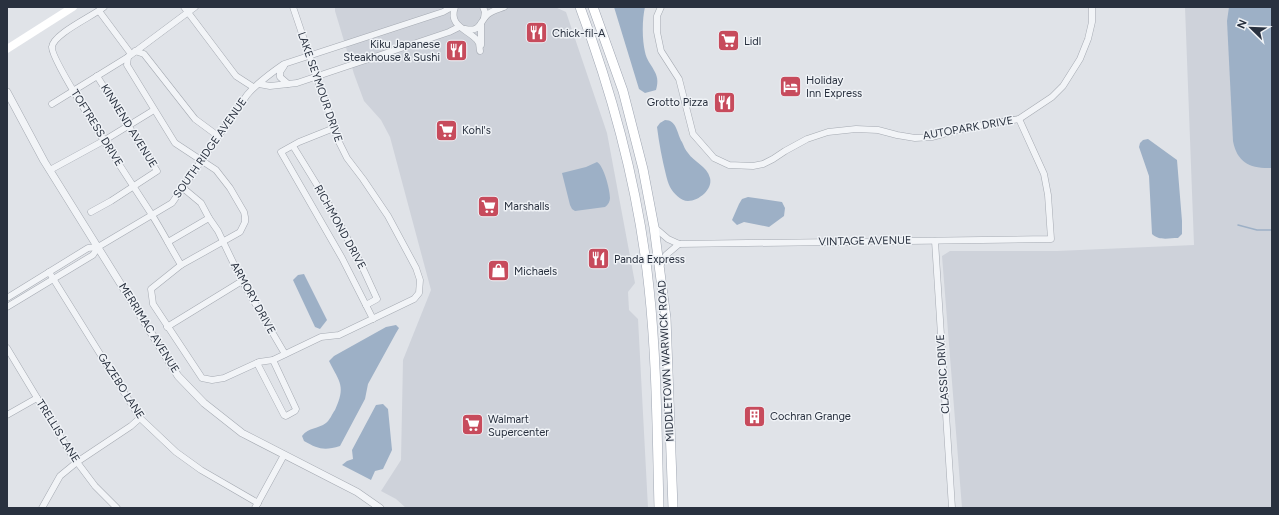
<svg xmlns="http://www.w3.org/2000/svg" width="1279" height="515" viewBox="0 0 1279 515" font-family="Figtree,sans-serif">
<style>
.built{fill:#ced2da}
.water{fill:#9db0c6}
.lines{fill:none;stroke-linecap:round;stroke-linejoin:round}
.stream{stroke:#9db0c6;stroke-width:1.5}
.minor-casing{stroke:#a5aab2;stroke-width:7}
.tertiary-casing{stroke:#a5aab2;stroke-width:8}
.primary-casing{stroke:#a0a7b3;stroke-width:10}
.minor{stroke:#f2f4f7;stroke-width:6}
.tertiary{stroke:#f2f4f7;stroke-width:7}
.secondary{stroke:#fff;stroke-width:8}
.primary{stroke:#fff;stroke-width:9}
.labels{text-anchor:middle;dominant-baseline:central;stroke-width:3;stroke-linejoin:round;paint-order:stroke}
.poi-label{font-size:11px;fill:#29313f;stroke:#eff2f6;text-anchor:start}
.street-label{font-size:11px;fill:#29313f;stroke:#eff2f6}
</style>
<rect width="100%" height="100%" fill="#e0e3e8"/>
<g class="built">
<polygon points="335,7 555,7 566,12 607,133 635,283 628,292 629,310 638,319 648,508 406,508 396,499 381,491 401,460 403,360 431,290 390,137 381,120 364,101 354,74 335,11"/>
<polygon points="1185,7 1272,7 1272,508 962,508 942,256 950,251 1057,251 1194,245"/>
</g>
<g class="water">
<path d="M614 7H645C642 19 642 40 645 52 648 67 662 72 656 90L645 93 639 89Z"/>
<path d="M1229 7H1272V168C1251 169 1237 163 1233 141L1227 21Z"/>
<path d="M665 120C677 120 677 134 682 142 684 146 685 150 688 153 694 162 707 166 710 178 713 189 699 201 688 201 681 201 673 193 670 187 668 183 667 179 666 175 662 159 659 143 657 127L660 123Z"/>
<path d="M1148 139 1177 160 1182 221V234L1178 238C1169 238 1159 241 1152 234L1149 176 1139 147 1140 143 1143 140Z"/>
<path d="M597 162C604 166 610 190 610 198 610 201 608 205 605 207L575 211 572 209 570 205 562 173 586 167Z"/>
<polygon points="748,197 782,202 785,208 784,216 769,227 744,222 737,225 732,220 739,204 742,199"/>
<polygon points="304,274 327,320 320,329 315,327 293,280 298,275"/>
<path d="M396 325 399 328 396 333 368 384 365 399 340 446C324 451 318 449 304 441L302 436C309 427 318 429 326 423 330 420 332 414 335 410 346 386 340 383 329 361L334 356 386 327Z"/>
<polygon points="383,404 388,409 392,450 383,469 375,471 371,480 342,465 347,461 353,459 352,450 376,405"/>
</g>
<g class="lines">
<polyline class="stream" points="1238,225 1257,230 1272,230"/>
<defs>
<g id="minor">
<path d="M104 7C93 16 53 34 52 47 50 61 138 193 152 215 162 231 171 248 181 265"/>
<polyline points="184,7 236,76 253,87"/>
<path d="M455 7C448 26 467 29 477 40L479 43 480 51"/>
<polyline points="483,7 485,12 484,18"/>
<polyline points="661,7 657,16 657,32 661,51 679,79 693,134 714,158 729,165 753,166 763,164 773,159 785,151 807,139 828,132 856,129 878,130 897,135 915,138 932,137 965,128 1019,119 1052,97 1063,86 1080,59 1088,39 1092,22 1092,7"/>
<polyline points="99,11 131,54"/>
<path d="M465 29C481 32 479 23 487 15 491 11 499 9 504 7"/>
<polyline points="481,45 481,24"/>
<polyline points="135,51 144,54 195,119 218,136"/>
<polyline points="128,57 127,65 175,143 216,170 230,188 244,212 245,217 245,222 240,232 181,265 151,289 153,304 202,378 212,380 224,378 259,362 273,360 321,337 339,335 414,299 419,293 420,280 416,268 388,216 363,179 347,158 338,140 293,7"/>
<polyline points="284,66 280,72 280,77 288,84"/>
<polyline points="259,84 270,86 297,83 449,32 459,27"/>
<polyline points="52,104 128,57 195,7"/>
<polyline points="334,128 299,142 281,152 342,258 373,319"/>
<polyline points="293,146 330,206 360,262 377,299 366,305"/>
<polyline points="50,170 105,140 154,110"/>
<polyline points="183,188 201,203 209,218 218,231 242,281 285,354"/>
<polyline points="91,212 111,201 157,171 97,76"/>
<polyline points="654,227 668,239 679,244 1051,239 1048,195 1044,174 1019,119"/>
<polyline points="935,241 952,508"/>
<polyline points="168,242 209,218"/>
<polyline points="660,266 666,255 679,244"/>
<polyline points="49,272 140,418 176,452 201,470 258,503"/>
<path d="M7 298 88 248 98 247 172 203 247 95C257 83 271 73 284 64L443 12 452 7"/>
<polyline points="7,307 93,255 98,247"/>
<polyline points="167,327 242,281"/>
<polyline points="7,348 71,454 95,486 117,508"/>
<polyline points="257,363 284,415 286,416 295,411 296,409 273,360"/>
<polyline points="7,415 37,398"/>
<polyline points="42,508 60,476 77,462 131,426 140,418"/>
<polyline points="255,508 284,455"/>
</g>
<polyline id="tertiary" points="7,92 44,161 178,376 204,403 242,433 357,492 380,508"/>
<g id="primary">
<path d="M580 7C614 98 639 191 649 288 657 361 657 435 659 508"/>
<polyline points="593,7 623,91 643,169 654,227 666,318 673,508"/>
</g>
</defs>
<use href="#minor" class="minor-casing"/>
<use href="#tertiary" class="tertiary-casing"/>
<use href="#primary" class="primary-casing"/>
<use href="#minor" class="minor"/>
<use href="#tertiary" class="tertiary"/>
<polyline class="secondary" points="7,49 73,7"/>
<use href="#primary" class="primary"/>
</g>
<defs>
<symbol id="restaurant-square" viewBox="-11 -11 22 22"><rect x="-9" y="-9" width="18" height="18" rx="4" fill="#c74b5c" stroke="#eff2f6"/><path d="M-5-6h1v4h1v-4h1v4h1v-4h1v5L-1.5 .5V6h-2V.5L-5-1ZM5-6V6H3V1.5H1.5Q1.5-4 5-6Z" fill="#fff"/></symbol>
<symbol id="supermarket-square" viewBox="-11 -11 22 22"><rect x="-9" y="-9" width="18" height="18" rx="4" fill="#c74b5c" stroke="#eff2f6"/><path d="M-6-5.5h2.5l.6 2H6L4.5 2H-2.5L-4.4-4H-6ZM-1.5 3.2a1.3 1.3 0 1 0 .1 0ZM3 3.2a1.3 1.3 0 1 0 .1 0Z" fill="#fff"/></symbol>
<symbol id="hotel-square" viewBox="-11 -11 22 22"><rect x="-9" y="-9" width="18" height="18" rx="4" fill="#c74b5c" stroke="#eff2f6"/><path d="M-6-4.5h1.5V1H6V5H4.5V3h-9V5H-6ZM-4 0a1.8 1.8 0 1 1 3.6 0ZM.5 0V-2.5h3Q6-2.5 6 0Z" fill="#fff"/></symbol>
<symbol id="shop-square" viewBox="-11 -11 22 22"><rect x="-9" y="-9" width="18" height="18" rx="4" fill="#c74b5c" stroke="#eff2f6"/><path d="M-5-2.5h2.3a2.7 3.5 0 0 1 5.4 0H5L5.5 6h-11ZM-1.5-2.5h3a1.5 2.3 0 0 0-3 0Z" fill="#fff"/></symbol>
<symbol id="building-square" viewBox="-11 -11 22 22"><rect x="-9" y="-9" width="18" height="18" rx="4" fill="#c74b5c" stroke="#eff2f6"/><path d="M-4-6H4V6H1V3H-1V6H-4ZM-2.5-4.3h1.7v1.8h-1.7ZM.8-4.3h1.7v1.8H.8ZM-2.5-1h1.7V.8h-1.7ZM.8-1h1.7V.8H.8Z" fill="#fff"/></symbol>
</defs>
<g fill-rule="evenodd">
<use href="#restaurant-square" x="524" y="20" width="25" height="25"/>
<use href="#supermarket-square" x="716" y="28" width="25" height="25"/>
<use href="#restaurant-square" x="444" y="38" width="25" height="25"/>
<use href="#hotel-square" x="778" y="74" width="25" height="25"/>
<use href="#restaurant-square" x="712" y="90" width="25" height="25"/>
<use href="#supermarket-square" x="434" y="118" width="25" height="25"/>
<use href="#supermarket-square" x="476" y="194" width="25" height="25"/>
<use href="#restaurant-square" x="586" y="246" width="25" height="25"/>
<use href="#shop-square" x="486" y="258" width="25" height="25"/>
<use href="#building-square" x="742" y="404" width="25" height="25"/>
<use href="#supermarket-square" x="460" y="412" width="25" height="25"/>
</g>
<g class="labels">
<g class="poi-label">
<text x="552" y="33">Chick-fil-A</text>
<text x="744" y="41">Lidl</text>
<text x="440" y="44" text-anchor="end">Kiku Japanese<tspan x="440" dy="13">Steakhouse &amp; Sushi</tspan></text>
<text x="806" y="80">Holiday<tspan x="806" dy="13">Inn Express</tspan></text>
<text x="708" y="102" text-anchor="end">Grotto Pizza</text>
<text x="462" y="130">Kohl's</text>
<text x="504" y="206">Marshalls</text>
<text x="614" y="259">Panda Express</text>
<text x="514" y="271">Michaels</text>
<text x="770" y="416">Cochran Grange</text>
<text x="488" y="419">Walmart<tspan x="488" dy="13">Supercenter</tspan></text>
</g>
<g class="street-label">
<text transform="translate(320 87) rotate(71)">LAKE SEYMOUR DRIVE</text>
<text transform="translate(129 126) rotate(58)">KINNEND AVENUE</text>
<text transform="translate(97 128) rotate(58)">TOFTRESS DRIVE</text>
<text transform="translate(968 128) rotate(-10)">AUTOPARK DRIVE</text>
<text transform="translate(210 148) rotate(-55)">SOUTH RIDGE AVENUE</text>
<text transform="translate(340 227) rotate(61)">RICHMOND DRIVE</text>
<text transform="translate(865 241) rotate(-1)">VINTAGE AVENUE</text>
<text transform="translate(253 298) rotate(61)">ARMORY DRIVE</text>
<text transform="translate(149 328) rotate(58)">MERRIMAC AVENUE</text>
<text transform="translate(666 361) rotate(-93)">MIDDLETOWN WARWICK ROAD</text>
<text transform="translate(943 374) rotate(-94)">CLASSIC DRIVE</text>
<text transform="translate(121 386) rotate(57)">GAZEBO LANE</text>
<text transform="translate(58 431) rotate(58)">TRELLIS LANE</text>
</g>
</g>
<rect width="1279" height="515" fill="none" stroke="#29313f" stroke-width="16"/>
<g transform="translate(1251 28) rotate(293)" stroke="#eff2f6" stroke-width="3" paint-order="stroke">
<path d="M0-3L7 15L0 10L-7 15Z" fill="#29313f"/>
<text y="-6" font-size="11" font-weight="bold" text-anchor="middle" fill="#29313f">N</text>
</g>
</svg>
